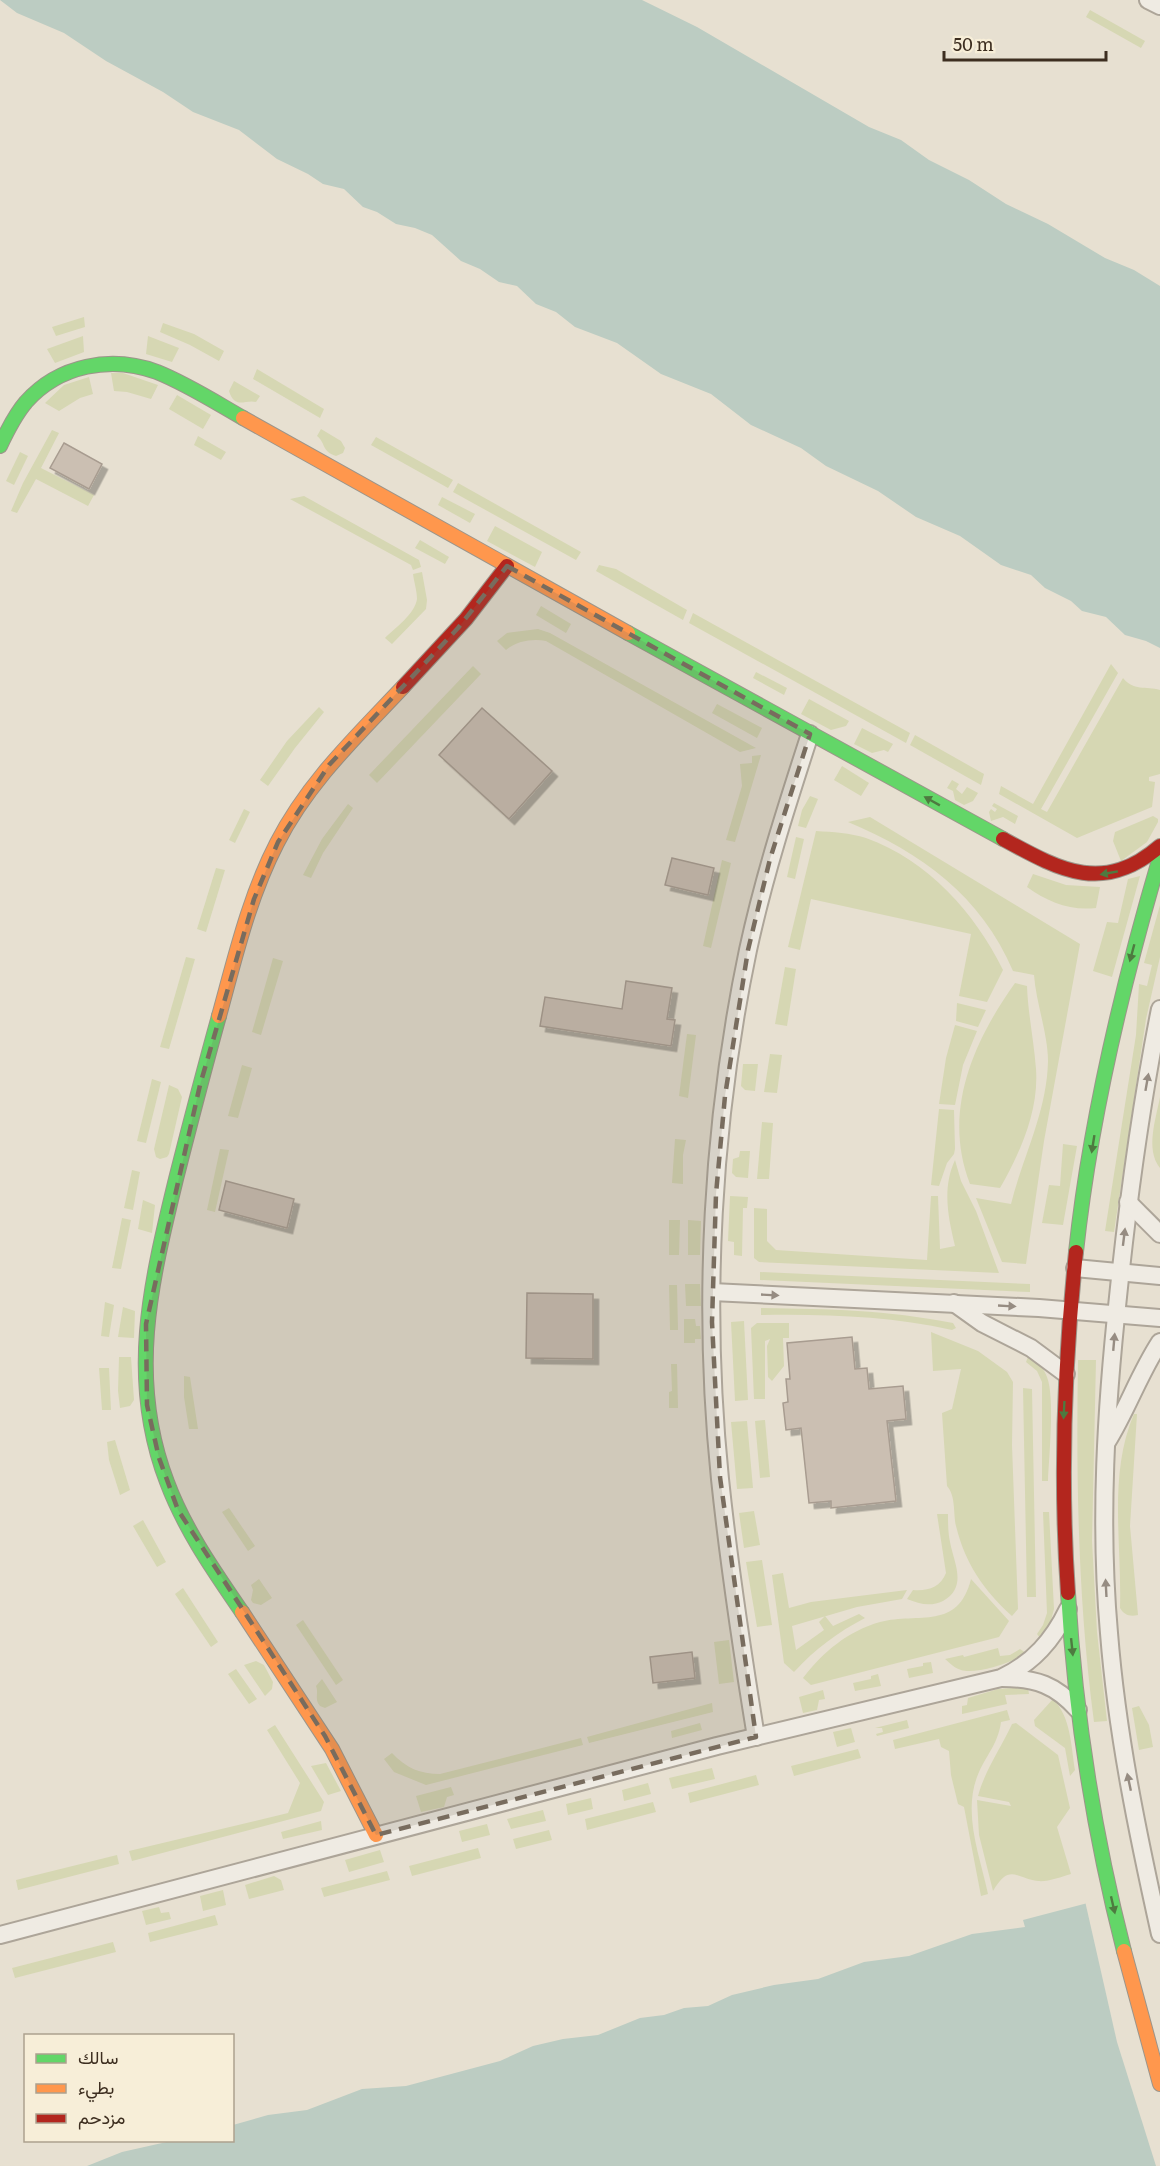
<svg xmlns="http://www.w3.org/2000/svg" width="1160" height="2166" viewBox="0 0 1160 2166" font-family="Literata,Vazirmatn,serif">
<style>
.green{fill:#d6d7b3}
.water{fill:#bcccc2}
.pier{fill:#e7e0d1}
.building{fill:#cbbfb2;stroke:#a89c90;stroke-width:1.5;filter:url(#shadow)}
.lines{fill:none;stroke-linecap:round;stroke-linejoin:round}
.street-casing{stroke:#ada599;stroke-width:20}
.fast-casing{stroke:#9c958a;stroke-width:16}
.slow-casing{stroke:#9c958a;stroke-width:16}
.jam-casing{stroke:#9c958a;stroke-width:16}
.street{stroke:#efebe3;stroke-width:16}
.fast{stroke:#63d668;stroke-width:14}
.slow{stroke:#ff974d;stroke-width:14}
.jam{stroke:#b3261e;stroke-width:14}
.oneway{fill:#4e7a40}
.oneway2{fill:#968c82}
.marked{fill:#786c5e;fill-opacity:0.2;stroke:#786c5e;stroke-width:4.5;stroke-dasharray:12 8;stroke-linejoin:round}
</style>
<defs>
<filter id="shadow"><feDropShadow dx="5.5" dy="5.5" stdDeviation="0" flood-color="#0004"/></filter>
</defs>
<rect width="100%" height="100%" fill="#e7e0d1"/>
<g class="green">
<polygon points="1090,10 1145,41 1141,48 1086,17"/>
<polygon points="84,317 85,327 56,336 52,327"/>
<polygon points="163,323 194,334 224,351 219,361 190,345 160,332"/>
<polygon points="83,336 84,352 55,363 47,349"/>
<polygon points="148,336 179,348 172,362 146,354"/>
<polygon points="257,369 324,409 320,418 253,379"/>
<polygon points="111,373 123,373 158,385 151,399 127,392 114,391"/>
<polygon points="89,377 93,394 80,398 59,411 45,403 64,385"/>
<path d="M234 381 260 396 256 402C245 399 235 410 229 391Z"/>
<polygon points="177,395 211,415 203,429 169,409"/>
<path d="M321 429 341 441 345 448 343 453 336 456C321 451 326 443 317 436Z"/>
<polygon points="52,430 59,433 41,468 94,495 88,506 36,479 17,513 11,511 23,483"/>
<polygon points="198,436 226,452 221,460 194,445"/>
<polygon points="376,437 453,480 448,488 371,445"/>
<polygon points="20,452 28,456 14,485 6,481"/>
<polygon points="458,483 581,552 576,560 453,492"/>
<polygon points="304,496 419,560 421,567 413,570 411,565 290,499"/>
<polygon points="442,497 475,514 470,523 438,505"/>
<polygon points="495,526 542,552 535,567 487,541"/>
<polygon points="420,540 449,557 445,564 415,548"/>
<polygon points="599,565 616,569 687,610 683,620 596,571"/>
<path d="M422 572 427 600 426 609 392 644 385 638C395 628 415 614 417 599 417 591 414 582 413 574Z"/>
<polygon points="541,606 571,624 566,633 536,615"/>
<polygon points="693,613 910,733 906,743 689,623"/>
<path d="M538 629 550 633 756 748 740 752 546 641C533 638 516 641 506 650L497 641 507 633Z"/>
<path d="M1111 664 1118 673 1041 809 1047 812 1123 678C1133 691 1146 686 1160 690V774L1149 777V781L1155 782 1152 807 1077 838 999 794 1001 786 1033 804Z"/>
<polygon points="473,666 481,674 377,783 369,775"/>
<polygon points="756,672 787,688 784,695 753,678"/>
<polygon points="809,699 849,721 846,726 831,730 801,714"/>
<polygon points="717,704 762,728 757,738 712,713"/>
<polygon points="319,707 324,712 295,748 268,786 260,780 287,741"/>
<polygon points="862,728 893,744 888,752 884,750 872,753 854,744"/>
<polygon points="915,735 984,774 981,785 910,745"/>
<polygon points="761,755 735,842 726,840 742,786 740,764 752,763 752,756"/>
<polygon points="842,766 869,783 861,796 834,780"/>
<polygon points="952,780 959,784 956,789 962,794 967,787 978,793 973,801 964,805 955,800 953,791 947,788"/>
<polygon points="810,796 818,799 806,828 798,826 802,810"/>
<polygon points="994,803 1018,816 1015,824 1003,817 991,821 989,812 991,809 995,812 997,809 992,806"/>
<polygon points="348,804 353,808 323,853 311,878 303,875 322,839"/>
<polygon points="244,809 250,812 235,843 229,840"/>
<polygon points="1153,816 1158,819 1158,822 1147,842 1121,861 1113,841 1115,832"/>
<path d="M870 817 1080 944 1044 1141 1026 1264 1002 1262 976 1198 1011 1204C1023 1156 1047 1112 1048 1061 1048 1034 1036 1003 1034 975L1013 971C981 896 922 853 848 822Z"/>
<path d="M816 831C833 832 850 833 866 838 928 860 975 913 1003 970L987 1002 959 996 971 934 811 899 800 950 788 947Z"/>
<polygon points="796,837 804,839 795,879 787,877"/>
<polygon points="722,860 731,863 711,948 703,946"/>
<polygon points="216,868 225,870 206,932 197,929"/>
<path d="M1033 874 1066 885 1100 887 1096 908C1070 911 1048 902 1027 887Z"/>
<polygon points="1140,876 1112,977 1093,971 1107,922 1118,923 1128,879"/>
<polygon points="1160,905 1160,957 1146,1019 1114,1232 1105,1231 1136,1035 1139,984 1147,986 1152,965 1144,963"/>
<polygon points="186,957 195,959 169,1049 160,1047"/>
<polygon points="273,958 283,961 261,1035 252,1032"/>
<polygon points="785,967 796,969 787,1026 775,1024"/>
<path d="M1015 983 1027 986C1028 1014 1034 1041 1036 1069 1039 1111 1020 1153 1000 1188L970 1184C942 1112 973 1042 1015 983Z"/>
<polygon points="957,1003 986,1010 978,1027 956,1021"/>
<polygon points="955,1025 977,1031 963,1065 955,1105 939,1104 946,1058"/>
<polygon points="687,1034 696,1035 688,1098 679,1096"/>
<polygon points="770,1054 782,1055 777,1093 764,1092"/>
<polygon points="743,1064 758,1064 755,1091 745,1090 741,1086"/>
<polygon points="242,1065 252,1068 238,1118 228,1116"/>
<polygon points="152,1079 161,1082 146,1143 137,1141"/>
<polygon points="169,1085 178,1089 182,1097 169,1154 167,1157 160,1159 156,1157 154,1149"/>
<path d="M1160 1097V1168C1145 1149 1156 1119 1160 1097Z"/>
<polygon points="939,1109 954,1110 955,1149 954,1154 947,1163 939,1186 931,1185"/>
<polygon points="762,1122 773,1123 769,1179 757,1179"/>
<polygon points="675,1139 686,1140 683,1155 683,1184 672,1183"/>
<polygon points="1063,1144 1077,1146 1063,1225 1042,1223 1049,1185 1060,1186"/>
<polygon points="220,1149 229,1150 215,1212 207,1210"/>
<polygon points="740,1151 750,1151 748,1178 736,1177 732,1173 733,1159 739,1157"/>
<path d="M955 1160 961 1181 976 1211 999 1273 759 1262 754 1258V1208L767 1209V1241L776 1250 927 1260 931 1196H938L940 1249 955 1246C948 1217 942 1188 955 1160Z"/>
<polygon points="132,1170 140,1172 133,1210 124,1208"/>
<polygon points="730,1196 748,1197 747,1208 743,1208 742,1256 734,1255 734,1242 728,1241"/>
<polygon points="143,1200 155,1205 152,1233 138,1229"/>
<polygon points="122,1218 131,1220 121,1269 112,1268"/>
<polygon points="669,1220 680,1220 679,1255 669,1255"/>
<polygon points="688,1220 701,1221 700,1255 688,1255"/>
<polygon points="760,1272 1030,1284 1030,1292 760,1280"/>
<polygon points="685,1284 700,1284 701,1306 686,1306"/>
<polygon points="669,1285 677,1285 678,1330 670,1330"/>
<polygon points="105,1302 114,1305 109,1337 101,1336"/>
<polygon points="123,1307 135,1311 134,1338 118,1337"/>
<path d="M761 1308C829 1309 886 1310 953 1323L956 1328 952 1330C889 1316 826 1314 761 1315Z"/>
<polygon points="684,1319 695,1319 696,1326 700,1326 701,1339 695,1339 695,1343 684,1343"/>
<polygon points="744,1321 748,1400 735,1401 731,1322"/>
<polygon points="757,1323 789,1323 789,1338 783,1338 784,1366 772,1381 768,1377 767,1346 770,1339 765,1341 765,1399 754,1399 751,1328"/>
<path d="M931 1332 978 1351 1007 1372 1013 1382 1012 1445 1018 1609 1012 1616C984 1591 965 1563 956 1526 953 1513 956 1496 947 1486L942 1413 952 1409 961 1369 933 1371Z"/>
<polygon points="119,1357 131,1357 134,1400 130,1406 120,1408 118,1391"/>
<path d="M1028 1357C1036 1360 1044 1368 1047 1377 1055 1397 1049 1457 1048 1481H1042V1382L1037 1371 1026 1362Z"/>
<path d="M1078 1360H1096L1092 1541 1097 1632 1107 1721 1094 1722C1078 1601 1076 1481 1078 1360Z"/>
<polygon points="671,1364 677,1364 678,1408 669,1408 669,1392 672,1391"/>
<polygon points="99,1368 109,1368 111,1410 102,1410"/>
<polygon points="184,1376 190,1377 198,1429 189,1429 184,1397"/>
<polygon points="1023,1388 1032,1389 1036,1597 1027,1597"/>
<path d="M1134 1414H1137L1130 1526 1138 1615C1130 1617 1124 1615 1120 1608 1122 1544 1108 1474 1134 1414Z"/>
<polygon points="765,1420 770,1477 760,1478 755,1421"/>
<polygon points="747,1421 753,1488 737,1489 731,1422"/>
<polygon points="115,1440 130,1490 120,1495 109,1460 107,1442"/>
<polygon points="229,1508 255,1546 248,1551 222,1512"/>
<polygon points="754,1511 760,1545 744,1548 739,1513"/>
<polygon points="1043,1512 1049,1512 1054,1609 1050,1624 1040,1638 1037,1634 1043,1625 1047,1613"/>
<path d="M937 1514H948C948 1523 948 1533 950 1542 954 1563 968 1587 943 1601 931 1607 919 1604 907 1599L913 1590C928 1591 940 1588 946 1573Z"/>
<polygon points="143,1520 166,1562 157,1567 133,1526"/>
<polygon points="762,1560 772,1625 757,1627 746,1562"/>
<path d="M783 1573 789 1608 811 1602 907 1590 902 1599 857 1607 792 1626 796 1650 824 1630 819 1622 825 1616 833 1626 859 1614 865 1618C838 1632 815 1649 794 1672L784 1663 772 1575Z"/>
<polygon points="259,1579 272,1598 261,1605 253,1603 251,1600 253,1590 251,1585"/>
<path d="M971 1579 1009 1621 999 1637 811 1685 803 1678C823 1652 848 1631 880 1622 919 1612 958 1631 971 1579Z"/>
<polygon points="183,1588 218,1642 211,1647 175,1594"/>
<polygon points="303,1620 343,1680 336,1685 296,1625"/>
<polygon points="729,1640 734,1682 719,1684 714,1642"/>
<path d="M998 1648 1000 1656 1010 1655 1020 1649 1026 1653C1014 1662 975 1675 961 1670 954 1668 950 1663 945 1659L963 1655 964 1657Z"/>
<polygon points="256,1661 264,1665 273,1682 272,1689 265,1696 244,1665"/>
<polygon points="931,1662 933,1673 909,1678 907,1669 923,1666 923,1663"/>
<polygon points="236,1669 257,1699 249,1704 228,1674"/>
<polygon points="878,1674 881,1686 855,1691 853,1683 871,1679 871,1676"/>
<path d="M322 1679 337 1702 325 1708 320 1706C314 1699 319 1693 316 1686Z"/>
<polygon points="1013,1688 1028,1688 1029,1694 1005,1695 1007,1704 962,1714 962,1706 967,1705 968,1698 998,1689"/>
<polygon points="823,1690 825,1699 819,1700 817,1710 803,1713 799,1697"/>
<path d="M1053 1699C1071 1717 1071 1746 1075 1770L1070 1776 1065 1748 1035 1726 1034 1720Z"/>
<polygon points="712,1703 713,1712 589,1743 587,1737"/>
<polygon points="1139,1706 1149,1725 1153,1747 1139,1750 1132,1708"/>
<path d="M1007 1710 1010 1720 1001 1722C998 1745 985 1756 977 1777 963 1815 980 1856 988 1894L981 1896 964 1807 958 1804 951 1775 949 1751 941 1747 939 1739 895 1749 893 1740Z"/>
<polygon points="907,1720 909,1728 877,1736 876,1734 883,1732 882,1728 875,1728"/>
<polygon points="700,1723 702,1730 672,1738 671,1731"/>
<path d="M1016 1723 1058 1755 1070 1808 1057 1827 1071 1874C1061 1877 1048 1882 1038 1881 1016 1879 1010 1862 993 1891L979 1835 977 1800 1011 1806 1009 1802 978 1796C985 1770 1001 1748 1012 1724Z"/>
<polygon points="275,1725 324,1802 321,1811 132,1861 129,1851 288,1813 300,1783 267,1730"/>
<polygon points="851,1728 855,1742 837,1747 833,1732"/>
<path d="M581 1738 583 1745 426 1785 394 1772 384 1759 392 1753C406 1768 420 1774 440 1774Z"/>
<polygon points="858,1749 861,1758 794,1776 791,1766"/>
<polygon points="326,1763 341,1791 328,1795 311,1766"/>
<polygon points="712,1768 715,1779 672,1789 669,1778"/>
<polygon points="756,1775 759,1785 690,1803 688,1793"/>
<polygon points="648,1783 651,1794 624,1801 622,1790"/>
<polygon points="451,1787 454,1795 447,1797 444,1807 421,1812 416,1796"/>
<polygon points="591,1798 593,1809 568,1815 566,1804"/>
<polygon points="653,1802 656,1812 587,1830 585,1819"/>
<polygon points="543,1810 546,1821 511,1829 507,1819"/>
<polygon points="321,1821 322,1830 283,1839 281,1832"/>
<polygon points="487,1824 490,1835 462,1842 459,1831"/>
<polygon points="549,1830 552,1840 516,1849 513,1839"/>
<polygon points="478,1848 481,1858 412,1876 409,1866"/>
<polygon points="380,1850 384,1862 349,1872 345,1860"/>
<polygon points="117,1855 119,1864 18,1890 16,1880"/>
<polygon points="387,1871 390,1880 324,1897 321,1888"/>
<polygon points="274,1876 281,1880 284,1890 249,1899 245,1885"/>
<polygon points="223,1890 226,1905 203,1911 200,1896"/>
<polygon points="159,1907 161,1913 169,1912 171,1919 146,1925 142,1911"/>
<polygon points="215,1915 218,1925 150,1942 148,1933"/>
<polygon points="113,1942 116,1952 15,1978 12,1968"/>
</g>
<g class="water">
<polygon points="0,0 642,0 697,27 869,127 901,140 929,160 969,180 1006,204 1048,224 1105,258 1134,270 1160,286 1160,648 1146,641 1125,635 1106,617 1082,611 1071,601 1045,588 1031,575 1001,565 960,536 916,517 878,491 826,466 801,448 751,425 711,394 661,374 617,343 575,327 556,312 536,304 517,286 499,282 480,269 461,261 432,235 415,228 396,224 377,212 363,207 344,189 323,184 308,174 277,159 239,130 193,112 163,92 106,61 64,33 17,13"/>
<polygon points="1160,1884 1160,2166 87,2166 122,2152 171,2141 232,2140 233,2125 268,2115 307,2110 362,2089 406,2086 500,2061 533,2046 563,2039 598,2035 640,2018 664,2015 684,2008 708,2006 732,1995 774,1985 818,1979 864,1962 909,1956 972,1934 1025,1927 1023,1920"/>
</g>
<polygon class="pier" points="1160,1881 1160,2166 1156,2166 1117,2042 1085,1901"/>
<g class="building">
<polygon points="64,443 102,464 89,489 50,468"/>
<polygon points="482,708 552,771 509,819 439,755"/>
<polygon points="672,858 714,868 708,895 665,885"/>
<polygon points="626,981 672,988 667,1019 675,1020 671,1046 540,1026 545,997 622,1009"/>
<polygon points="226,1181 294,1199 287,1228 219,1210"/>
<polygon points="527,1293 593,1294 593,1359 526,1358"/>
<polygon points="852,1337 855,1369 867,1368 869,1389 903,1386 906,1419 887,1421 896,1501 831,1508 831,1501 809,1503 801,1428 786,1430 783,1403 788,1402 786,1379 790,1379 787,1343"/>
<polygon points="692,1652 695,1678 653,1683 650,1657"/>
</g>
<g class="lines">
<defs>
<g id="street">
<polyline points="1148,0 1160,6"/>
<path d="M1160 1009C1141 1104 1128 1200 1118 1297 1106 1408 1099 1521 1109 1633 1117 1735 1138 1835 1160 1934"/>
<polyline points="1128,1202 1160,1234"/>
<polyline points="1075,1268 1160,1276"/>
<polyline points="712,1292 1039,1308 1160,1318"/>
<polyline points="954,1303 982,1323 1031,1348 1066,1374"/>
<path d="M1107 1442C1127 1410 1139 1374 1160 1342"/>
<path d="M1002 1678C1036 1678 1056 1685 1078 1710"/>
<path d="M756 1737C742 1651 729 1565 720 1479 702 1303 712 1122 748 950 764 876 787 805 810 734"/>
<path d="M0 1935 717 1746 1001 1678C1033 1663 1053 1640 1068 1609"/>
</g>
<g id="fast">
<path d="M0 446C7 431 15 415 26 402 59 365 111 355 157 372 187 384 215 402 243 418"/>
<polyline points="628,633 1003,839"/>
<path d="M219 1016C204 1070 190 1124 176 1179 151 1282 127 1378 167 1482 185 1530 214 1571 242 1612"/>
<path d="M1076 1252C1090 1119 1122 986 1160 857"/>
<path d="M1068 1593C1075 1713 1094 1834 1124 1951"/>
</g>
<g id="slow">
<polyline points="243,418 628,633"/>
<path d="M219 1016C235 958 249 897 277 843 308 782 357 736 403 687"/>
<polyline points="242,1612 332,1749 376,1835"/>
<polyline points="1124,1951 1160,2084"/>
</g>
<g id="jam">
<polyline points="403,687 466,619 507,566"/>
<path d="M1003 839C1060 870 1103 895 1160 846"/>
<path d="M1068 1593C1060 1479 1064 1366 1076 1252"/>
</g>
</defs>
<use href="#street" class="street-casing"/>
<use href="#fast" class="fast-casing"/>
<use href="#slow" class="slow-casing"/>
<use href="#jam" class="jam-casing"/>
<use href="#street" class="street"/>
<use href="#fast" class="fast"/>
<use href="#slow" class="slow"/>
<use href="#jam" class="jam"/>
</g>
<defs><path id="oneway-solid" d="M-6-.8H1V-3.2L6.5 0L1 3.2V.8H-6Z" transform="scale(1.5)"/></defs>
<g class="oneway">
<use href="#oneway-solid" transform="translate(932 801) rotate(-151)"/>
<use href="#oneway-solid" transform="translate(1109 873) rotate(170)"/>
<use href="#oneway-solid" transform="translate(1132 953) rotate(105)"/>
<use href="#oneway-solid" transform="translate(1093 1144) rotate(99)"/>
<use href="#oneway-solid" transform="translate(1064 1410) rotate(93)"/>
<use href="#oneway-solid" transform="translate(1072 1647) rotate(84)"/>
<use href="#oneway-solid" transform="translate(1113 1905) rotate(77)"/>
</g>
<g class="oneway2">
<use href="#oneway-solid" transform="translate(1147 1082) rotate(-80)"/>
<use href="#oneway-solid" transform="translate(1124 1237) rotate(-83)"/>
<use href="#oneway-solid" transform="translate(770 1295) rotate(3)"/>
<use href="#oneway-solid" transform="translate(1007 1306) rotate(3)"/>
<use href="#oneway-solid" transform="translate(1114 1342) rotate(-85)"/>
<use href="#oneway-solid" transform="translate(1106 1588) rotate(-93)"/>
<use href="#oneway-solid" transform="translate(1129 1782) rotate(-102)"/>
</g>
<path class="marked" d="M507 566 810 734 770 859 748 950 725 1096 716 1194 712 1322 720 1477 756 1737 376 1835 325 1736 178 1510 159 1458 147 1405 146 1324 200 1085 254 899 278 842 329 765 458 628Z"/>
<rect x="24" y="2034" width="210" height="108" fill="#f7eed8" stroke="#ada18e" stroke-width="1.5"/>
<rect x="36" y="2054" width="30" height="9" fill="#63d668" stroke="#ada18e" stroke-width="1.5"/>
<text x="78" y="2064" font-size="18" fill="#3d2e20">سالك</text>
<rect x="36" y="2084" width="30" height="9" fill="#ff974d" stroke="#ada18e" stroke-width="1.5"/>
<text x="78" y="2094" font-size="18" fill="#3d2e20">بطيء</text>
<rect x="36" y="2114" width="30" height="9" fill="#b3261e" stroke="#ada18e" stroke-width="1.5"/>
<text x="78" y="2124" font-size="18" fill="#3d2e20">مزدحم</text>
<path d="M944 51v9h162v-9" fill="none" stroke="#3d2e20" stroke-width="3"/>
<text x="953" y="51" font-size="18" fill="#3d2e20" stroke="#f7eed8" stroke-width="4.5" paint-order="stroke">50 m</text>
</svg>
